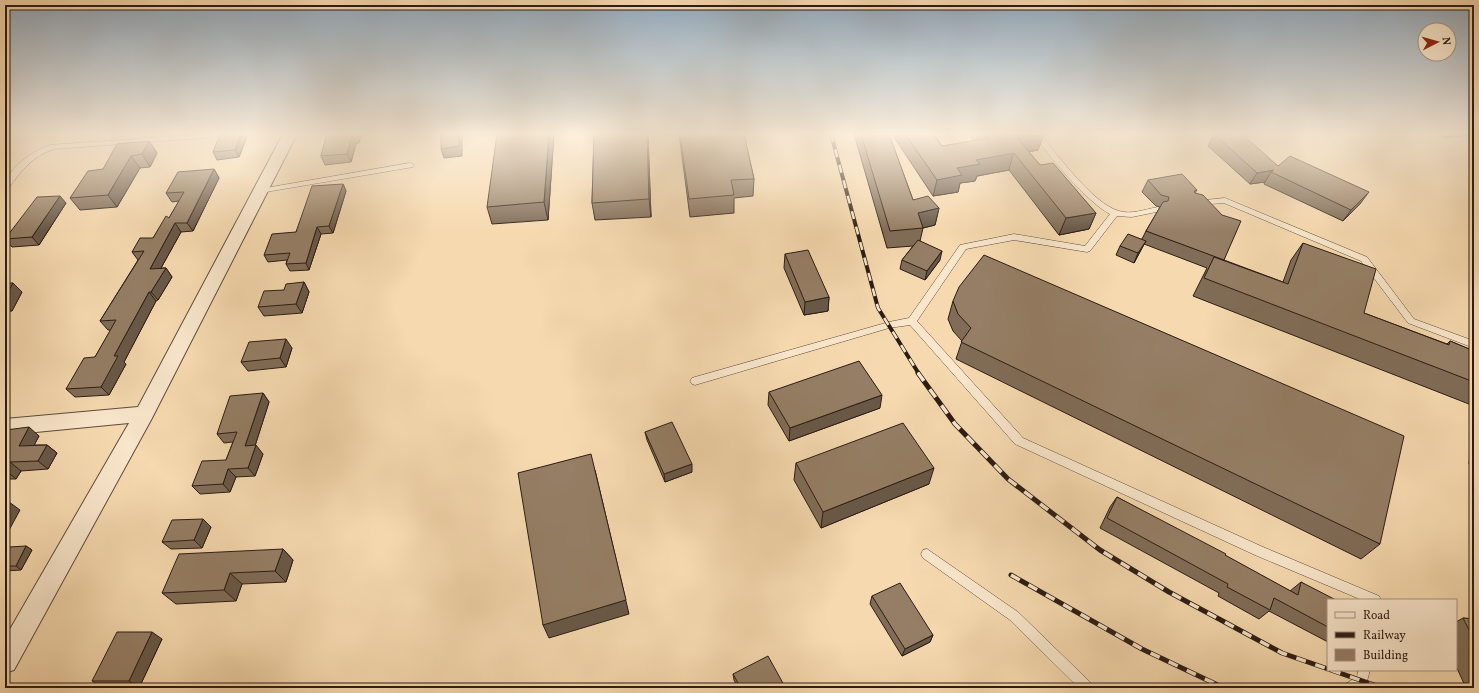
<svg xmlns="http://www.w3.org/2000/svg" width="1479" height="693" viewBox="0 0 1479 693" font-family="Vollkorn,serif">
<style>
.lines{fill:none;stroke-linecap:round;stroke-linejoin:round}
.service-casing{stroke:#5e4b3b;stroke-width:1}
.minor-casing{stroke:#5e4b3b;stroke-width:2}
.service{fill:#f9e6cb;fill-rule:evenodd}
.minor{fill:#f9e6cb;fill-rule:evenodd}
.rail-far1-casing{stroke:#2c1c14;stroke-width:4}
.rail-casing{stroke:#2c1c14;stroke-width:5}
.rail-far1{stroke:#f9e6cb;stroke-width:2.5;stroke-dasharray:8;stroke-linecap:butt}
.rail{stroke:#f9e6cb;stroke-width:3.5;stroke-dasharray:10;stroke-linecap:butt}
.wall{fill:#806c57;stroke:#2c1c14}
.shaded-wall{fill:#685847;stroke:#2c1c14}
.building{fill:#957e65;stroke:#2c1c14}
</style>
<rect width="100%" height="100%" fill="#f6d9af"/>
<filter id="stains"><feTurbulence type="fractalNoise" baseFrequency=".005" numOctaves="4"/><feColorMatrix values="0 0 0 0 .2 0 0 0 0 .09 0 0 0 0 .02 0 0 0 .5 -.17"/></filter>
<radialGradient id="worn" r=".72"><stop offset=".6" stop-color="#630" stop-opacity="0"/><stop offset="1" stop-color="#630" stop-opacity=".3"/></radialGradient>
<g class="lines">
<defs>
<g id="service">
<path d="M207 134H235L232 136 54 149C32 156 21 171 8 189H5C5 169 33 151 50 145Z"/>
<path d="M1034 134H1040C1058 155 1093 204 1119 211 1131 215 1146 209 1158 207L1162 209 1161 211 1132 217 1117 216 1090 251 1087 252 1014 240 966 249 917 321 1023 438 1263 547 1379 596 1381 600H1362L1255 555 1015 444 910 325 889 328 695 385 692 384 690 381 692 378 695 377 889 322 909 318 960 245 1014 234 1085 246 1110 214C1089 204 1046 154 1034 134Z"/>
<polygon points="410,163 414,165 413,167 260,193 256,191 260,189"/>
<polygon points="1225,198 1367,257 1414,319 1474,341 1474,348 1408,323 1361,261 1224,203 1197,205 1193,203 1197,201"/>
<polygon points="927,549 1018,612 1092,684 1094,688 1079,688 1010,620 923,558 921,554 923,550"/>
<polygon points="1358,670 1370,670 1366,685 1361,688 1343,688 1345,684 1357,677"/>
</g>
<polygon id="minor" points="283,134 297,134 151,420 14,670 5,673 5,638 129,423 5,435 5,419 138,407"/>
</defs>
<use href="#service" class="service-casing"/>
<use href="#minor" class="minor-casing"/>
<use href="#service" class="service"/>
<use href="#minor" class="minor"/>
<defs>
<polyline id="rail-far1" points="831,134 878,308 919,374"/>
<g id="rail">
<polyline points="918,373 955,424 1008,479 1100,550 1169,592 1282,653 1328,669"/>
<polyline points="1011,575 1142,649 1224,688"/>
<polyline points="1331,670 1383,688"/>
</g>
</defs>
<use href="#rail-far1" class="rail-far1-casing"/>
<use href="#rail" class="rail-casing"/>
<use href="#rail-far1" class="rail-far1"/>
<use href="#rail" class="rail"/>
</g>
<g class="wall">
<polygon points="248,134 239,157 217,160 213,152"/>
<polygon points="327,134 361,134 359,143 356,144 351,162 325,165 321,156"/>
<polygon points="554,134 548,220 492,224 487,207"/>
<polygon points="594,134 648,134 651,217 595,220 592,203"/>
<polygon points="679,134 744,134 754,179 753,196 734,198 734,213 690,217"/>
<polygon points="854,134 889,134 913,200 939,208 935,225 923,228 920,241 940,260 925,280 900,269 902,260 913,246 887,248"/>
<polygon points="892,134 934,134 942,146 974,141 968,134 1044,134 1038,150 1029,152 1040,165 1096,213 1089,229 1059,235 1009,170 977,176 975,181 960,183 958,192 933,196"/>
<polygon points="1214,134 1278,166 1360,204 1343,221 1264,184 1265,182 1250,184 1208,146"/>
<polygon points="1439,134 1474,134 1445,138"/>
<polygon points="149,141 157,153 150,167 140,168 117,207 80,210 70,198 103,169"/>
<polygon points="1474,166 1474,177 1469,173"/>
<polygon points="214,169 219,178 193,231 181,232 161,268 166,268 172,277 158,300 156,301 124,362 126,364 109,395 75,397 66,389 95,357 111,330 108,330 100,321 138,260 132,252 153,238 169,218 179,201 172,202 166,193"/>
<polygon points="1148,180 1197,190 1195,193 1224,260 1283,282 1291,260 1303,243 1364,313 1447,344 1450,341 1474,351 1474,406 1193,296 1207,268 1144,244 1134,263 1116,255 1120,246 1142,239 1146,231 1160,207 1156,206 1142,192"/>
<polygon points="343,184 346,191 333,233 321,234 309,270 290,271 286,264 287,260 268,262 264,255 296,232"/>
<polygon points="66,203 39,245 12,247 5,239"/>
<polygon points="785,254 829,297 828,311 804,315 784,268"/>
<polygon points="304,282 309,292 302,313 264,316 258,307 284,290"/>
<polygon points="13,283 22,292 12,311 5,312 5,284"/>
<polygon points="953,301 1380,544 1361,559 956,359 962,341 953,331 948,319"/>
<polygon points="292,348 286,367 248,371 241,362"/>
<polygon points="769,392 880,408 789,441 768,405"/>
<polygon points="263,393 269,402 255,446 263,454 255,476 236,477 230,492 200,494 192,486 226,460 233,442 224,443 217,434"/>
<polygon points="1474,414 1474,466 1469,464"/>
<polygon points="5,431 39,436 34,445 47,445 57,453 48,469 21,471 16,479 5,479"/>
<polygon points="645,432 692,472 665,482 647,440"/>
<polygon points="796,463 929,484 821,528 794,480"/>
<polygon points="1117,497 1290,591 1301,582 1328,600 1328,642 1269,611 1259,619 1218,596 1219,593 1100,528 1110,507"/>
<polygon points="211,527 202,548 171,549 162,542"/>
<polygon points="26,546 32,550 21,570 5,571 5,555"/>
<polygon points="283,549 293,560 286,582 242,584 236,601 176,604 162,593"/>
<polygon points="872,596 933,635 930,642 902,656 870,604"/>
<polygon points="1463,618 1474,619 1474,688 1466,688 1456,666 1456,622"/>
<polygon points="162,639 139,688 103,688 92,681"/>
<polygon points="733,674 783,688 738,688 734,680"/>
</g>
<g class="shaded-wall">
<polygon points="241,134 248,134 239,157 235,150"/>
<polygon points="355,134 361,134 359,143 355,135"/>
<polygon points="459,134 461,134 462,137 462,156 444,158 441,149"/>
<polygon points="549,134 554,134 548,220 544,202"/>
<polygon points="647,134 648,134 651,217 649,199"/>
<polygon points="1044,134 1038,150 1013,154 1009,170 977,176 975,181 960,183 958,192 933,196 937,180 957,168 976,160 1017,138"/>
<polygon points="1448,134 1474,134 1445,138"/>
<polygon points="352,135 356,144 351,162 347,154"/>
<polygon points="149,141 157,153 150,167 142,154"/>
<polygon points="131,156 140,168 117,207 108,195"/>
<polygon points="214,169 219,178 193,231 187,223"/>
<polygon points="1274,170 1271,172 1265,182 1250,184 1257,173"/>
<polygon points="343,184 346,191 333,233 329,226"/>
<polygon points="1369,192 1360,204 1343,221 1351,210"/>
<polygon points="60,196 66,203 39,245 32,237"/>
<polygon points="939,208 935,225 923,228 918,213"/>
<polygon points="1096,213 1089,229 1059,235 1066,218"/>
<polygon points="175,223 181,232 156,277 150,269"/>
<polygon points="317,227 321,234 309,270 306,263"/>
<polygon points="1146,241 1141,250 1134,263 1138,253"/>
<polygon points="942,251 940,260 925,280 927,271"/>
<polygon points="166,268 172,277 158,300 151,292"/>
<polygon points="304,282 309,292 302,313 296,304"/>
<polygon points="13,283 22,292 12,311 5,304 5,297"/>
<polygon points="149,292 156,301 124,362 126,364 109,395 101,387 114,356"/>
<polygon points="829,297 828,311 804,315 805,302"/>
<polygon points="286,339 292,348 286,367 280,358"/>
<polygon points="263,393 269,402 252,455 245,446"/>
<polygon points="882,395 880,408 789,441 790,428"/>
<polygon points="29,427 39,436 29,455 19,446"/>
<polygon points="47,445 57,453 48,469 38,461"/>
<polygon points="256,445 263,454 255,476 248,468"/>
<polygon points="10,462 21,471 16,479 5,470"/>
<polygon points="692,464 692,472 665,482 664,474"/>
<polygon points="934,468 929,484 821,528 823,512"/>
<polygon points="228,469 236,477 230,492 223,484"/>
<polygon points="595,470 629,614 549,638 543,625"/>
<polygon points="9,502 20,510 8,532 5,531 5,510"/>
<polygon points="203,519 211,527 202,548 194,540"/>
<polygon points="26,546 32,550 21,570 16,566"/>
<polygon points="283,549 293,560 286,582 275,571"/>
<polygon points="230,573 242,584 236,601 224,590"/>
<polygon points="152,632 162,639 139,688 129,681"/>
<polygon points="933,635 930,642 902,656 905,649"/>
<polygon points="784,685 783,688 778,688"/>
</g>
<g class="building">
<polygon points="220,134 241,134 235,150 213,152"/>
<polygon points="327,134 355,134 355,135 352,135 347,154 321,156"/>
<polygon points="441,134 459,134 459,146 441,149"/>
<polygon points="497,134 549,134 544,202 487,207"/>
<polygon points="594,134 647,134 649,199 592,203"/>
<polygon points="680,134 744,134 754,179 731,180 734,195 689,199"/>
<polygon points="861,134 889,134 913,200 928,196 939,208 918,213 923,228 890,231"/>
<polygon points="905,134 934,134 942,146 989,138 985,134 1042,134 1017,138 1040,165 1053,163 1096,213 1066,218 1014,153 976,160 980,164 957,168 962,175 937,180"/>
<polygon points="1214,134 1242,134 1278,166 1290,156 1369,192 1351,210 1271,172 1274,170 1257,173"/>
<polygon points="149,141 142,154 131,156 108,195 70,198 88,171 103,169 117,144"/>
<polygon points="214,169 187,223 175,223 150,269 166,268 151,292 149,292 114,356 118,356 101,387 66,389 84,358 95,357 116,320 100,321 144,251 132,252 140,238 153,238 166,216 169,218 184,192 166,193 178,172"/>
<polygon points="1182,174 1197,190 1194,191 1195,193 1203,195 1222,215 1241,221 1224,260 1146,231 1163,202 1168,201 1169,197 1161,195 1148,180"/>
<polygon points="343,184 329,226 317,227 306,263 286,264 290,253 264,255 272,234 296,232 312,186"/>
<polygon points="60,196 32,237 5,239 37,197"/>
<polygon points="1128,234 1146,241 1138,253 1120,246"/>
<polygon points="918,240 942,251 927,271 902,260"/>
<polygon points="1303,243 1376,269 1364,313 1449,345 1450,341 1474,351 1474,382 1204,278 1214,257 1288,284"/>
<polygon points="808,250 829,297 805,302 785,254"/>
<polygon points="984,255 1404,436 1380,544 961,342 971,328 958,314 953,301 959,287"/>
<polygon points="304,282 296,304 258,307 264,291 284,290 286,284"/>
<polygon points="13,283 5,297 5,284"/>
<polygon points="286,339 280,358 241,362 249,342"/>
<polygon points="859,361 882,395 790,428 769,392"/>
<polygon points="263,393 245,446 256,445 248,468 228,469 223,484 192,486 202,461 226,460 237,432 217,434 230,396"/>
<polygon points="672,422 692,464 664,474 645,432"/>
<polygon points="903,423 934,468 823,512 796,463"/>
<polygon points="29,427 19,446 47,445 38,461 10,462 5,470 5,431 6,430"/>
<polygon points="591,454 626,600 543,625 518,473"/>
<polygon points="1117,497 1226,554 1225,555 1298,595 1301,582 1336,600 1328,600 1328,627 1274,598 1270,610 1227,587 1228,584 1107,518"/>
<polygon points="5,502 9,502 5,510"/>
<polygon points="203,519 194,540 162,542 172,520"/>
<polygon points="26,546 16,566 5,566 5,555 9,547"/>
<polygon points="283,549 275,571 230,573 224,590 162,593 179,554"/>
<polygon points="900,583 933,635 905,649 872,596"/>
<polygon points="1463,618 1474,619 1474,640"/>
<polygon points="117,632 152,632 129,681 92,681"/>
<polygon points="768,656 784,685 778,688 741,688 733,674"/>
</g>
<linearGradient id="sky" x2="0" y2="1"><stop stop-color="#92a9bc"/><stop offset="0.58" stop-color="#fbeedb"/><stop offset="1" stop-color="#fbeedb" stop-opacity="0"/></linearGradient>
<rect width="1479" height="231" fill="url(#sky)"/>
<rect width="1479" height="693" fill="none" stroke="#f6d9af" stroke-width="20"/>
<rect x="6" y="6" width="1467" height="681" fill="none" stroke="#2c1c14" stroke-width="2"/>
<rect x="10" y="10" width="1459" height="673" fill="none" stroke="#2c1c14"/>
<rect x="1327" y="599" width="130" height="72" fill="#f9e6cb" stroke="#a79582"/>
<rect x="1335" y="612" width="20" height="6" fill="#f9e6cb" stroke="#a79582"/>
<text x="1363" y="619" font-size="12" fill="#2c1c14">Road</text>
<rect x="1335" y="632" width="20" height="6" fill="#2c1c14" stroke="#a79582"/>
<text x="1363" y="639" font-size="12" fill="#2c1c14">Railway</text>
<rect x="1335" y="649" width="20" height="12" fill="#957e65" stroke="#a79582"/>
<text x="1363" y="659" font-size="12" fill="#2c1c14">Building</text>
<g transform="translate(1437 42) rotate(84)"><circle r="19" fill="#f9e6cb" stroke="#a79582"/>
<path d="M0-3L7 15L0 10L-7 15Z" fill="#8f2418"/>
<text y="-6" font-size="11" font-weight="bold" text-anchor="middle" fill="#2c1c14">N</text>
</g>
<rect width="100%" height="100%" filter="url(#stains)"/>
<rect width="100%" height="100%" fill="url(#worn)"/>
</svg>
